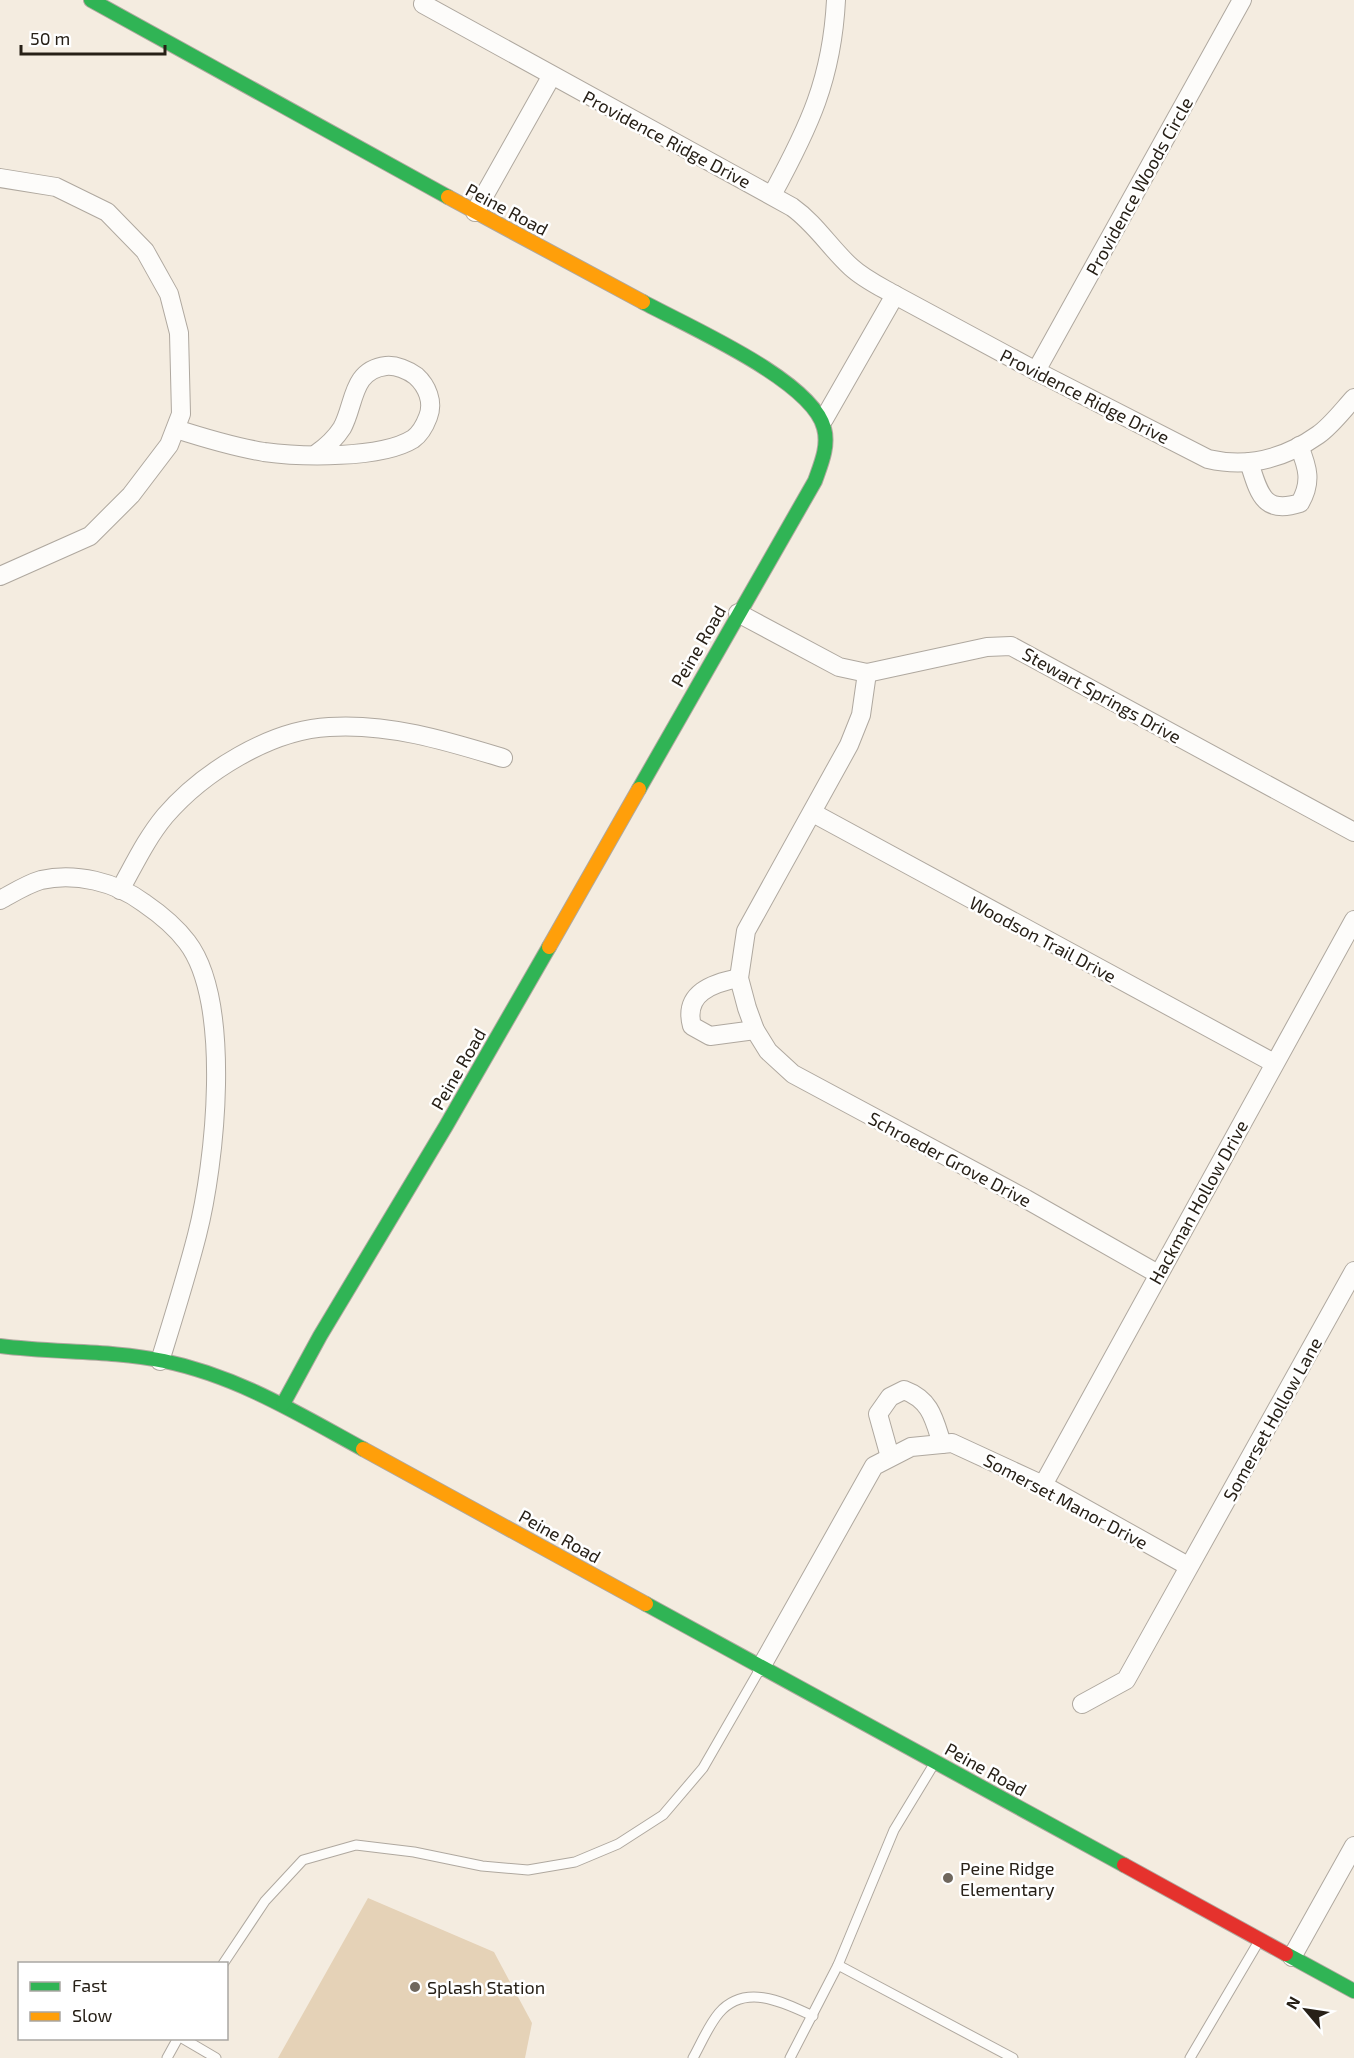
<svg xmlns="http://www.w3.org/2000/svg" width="1354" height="2058" viewBox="0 0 1354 2058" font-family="'Exo 2',sans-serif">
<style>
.green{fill:#e5d2b7}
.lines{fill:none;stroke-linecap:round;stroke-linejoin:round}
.lane-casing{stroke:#afa89f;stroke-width:11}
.street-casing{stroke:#afa89f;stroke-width:20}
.fast-casing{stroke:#afa89f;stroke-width:16}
.slow-casing{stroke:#afa89f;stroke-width:16}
.jam-casing{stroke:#afa89f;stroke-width:16}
.lane{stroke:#fdfcfa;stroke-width:9}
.street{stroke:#fdfcfa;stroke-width:18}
.fast{stroke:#30b455;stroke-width:14}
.slow{stroke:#ff9f0a;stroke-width:14}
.jam{stroke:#e5322d;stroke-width:14}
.poi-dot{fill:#6f675d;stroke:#fff;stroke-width:2}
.labels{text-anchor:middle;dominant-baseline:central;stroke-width:5;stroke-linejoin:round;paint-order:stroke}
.street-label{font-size:18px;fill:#272017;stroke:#fff}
.poi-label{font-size:18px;fill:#272017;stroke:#fff;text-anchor:start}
</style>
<rect width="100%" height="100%" fill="#f4ece0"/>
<polygon class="green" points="368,1898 494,1952 532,2023 525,2058 278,2058"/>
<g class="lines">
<defs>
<g id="lane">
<polyline points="223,1964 265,1901 303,1860 356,1845 414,1852 482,1866 528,1870 575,1862 618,1844 663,1815 703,1768 760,1669"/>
<polyline points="838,1965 1013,2058"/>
<polyline points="182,2038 216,2058"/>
<polyline points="167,2058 178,2038"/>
<path d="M693 2058C701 2044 708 2026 719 2013 745 1983 783 2002 813 2016"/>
<polyline points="790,2058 838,1965 894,1830 934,1764"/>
<polyline points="1190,2058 1259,1941"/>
</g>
<g id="street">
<path d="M423 4 792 207C816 224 830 248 851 267 864 279 879 286 895 295"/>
<polyline points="0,178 56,187 107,212 145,251 169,294 179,333 181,414 169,445 131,495 90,536 0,576"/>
<path d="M772 195C809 127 832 79 836 0"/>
<polyline points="475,212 551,77"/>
<polyline points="1036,371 1242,0"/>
<path d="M824 419 895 295 1036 371 1208 459C1247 468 1284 459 1318 435 1331 426 1343 410 1354 398"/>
<path d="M176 429C204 438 234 447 264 452 301 457 381 459 413 439 420 434 425 425 428 417 434 402 427 386 416 376 408 370 396 365 386 366 351 370 355 405 342 428 335 439 326 447 316 454"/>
<path d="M1249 462C1259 493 1263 515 1300 503 1312 482 1308 468 1299 446"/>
<polyline points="738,613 839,667 867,673 987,647 1011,646 1354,832"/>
<polyline points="867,673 861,715 849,745 746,931 739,978 747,1008 755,1030 768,1051 793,1074 1026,1199 1158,1274"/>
<polyline points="813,813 1274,1063"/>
<path d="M120 890C134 865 146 839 165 816 203 772 270 730 329 727 389 723 447 741 503 758"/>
<path d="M0 900C13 893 27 884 41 880 75 872 116 882 144 903 160 914 175 926 187 942 233 1002 215 1165 197 1235 186 1278 173 1319 160 1361"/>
<path d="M739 978C713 983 683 993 692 1026L710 1036 755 1030"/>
<path d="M890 1457 878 1414 890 1397 904 1390C931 1400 934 1419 942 1444"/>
<polyline points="1043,1485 1354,920"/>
<polyline points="761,1667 874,1466 911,1447 952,1443 1043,1485 1188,1566"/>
<polyline points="1082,1704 1126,1680 1354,1271"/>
<polyline points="1292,1957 1354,1846"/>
</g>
<g id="fast">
<polyline points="91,0 448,197"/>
<path d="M639 789 815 481C821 464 829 446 824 428 812 380 687 326 643 302"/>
<path d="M0 1346C54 1353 110 1350 164 1361 237 1376 299 1414 363 1449"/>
<polyline points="283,1404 320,1336 446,1126 549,947"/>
<polyline points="646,1604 1124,1865"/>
<polyline points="1286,1954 1354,1991"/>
</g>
<g id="slow">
<polyline points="448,197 643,302"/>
<polyline points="549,947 639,789"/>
<polyline points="363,1449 646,1604"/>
</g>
<polyline id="jam" points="1124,1865 1286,1954"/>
</defs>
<use href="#lane" class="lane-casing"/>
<use href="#street" class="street-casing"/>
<use href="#fast" class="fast-casing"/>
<use href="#slow" class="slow-casing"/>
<use href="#jam" class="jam-casing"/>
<use href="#lane" class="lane"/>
<use href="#street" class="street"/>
<use href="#fast" class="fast"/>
<use href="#slow" class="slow"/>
<use href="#jam" class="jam"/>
</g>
<g class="poi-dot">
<circle cx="948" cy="1878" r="6"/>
<circle cx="415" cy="1987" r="6"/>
</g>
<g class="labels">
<g class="street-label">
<text transform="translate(667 139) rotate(28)">Providence Ridge Drive</text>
<text transform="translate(1139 186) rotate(-61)">Providence Woods Circle</text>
<text transform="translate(507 209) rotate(28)">Peine Road</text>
<text transform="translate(1085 396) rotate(27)">Providence Ridge Drive</text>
<text transform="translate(698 646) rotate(-60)">Peine Road</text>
<text transform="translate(1102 695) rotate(29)">Stewart Springs Drive</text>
<text transform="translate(1043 939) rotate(28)">Woodson Trail Drive</text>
<text transform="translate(458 1069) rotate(-60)">Peine Road</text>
<text transform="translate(950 1159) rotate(28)">Schroeder Grove Drive</text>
<text transform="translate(1198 1202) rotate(-61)">Hackman Hollow Drive</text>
<text transform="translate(1272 1419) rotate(-61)">Somerset Hollow Lane</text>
<text transform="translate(1066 1501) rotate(28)">Somerset Manor Drive</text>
<text transform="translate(560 1536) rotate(29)">Peine Road</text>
<text transform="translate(986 1769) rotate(29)">Peine Road</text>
</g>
<g class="poi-label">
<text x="960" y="1868">Peine Ridge<tspan x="960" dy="21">Elementary</tspan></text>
<text x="427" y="1987">Splash Station</text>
</g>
</g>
<rect x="18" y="1962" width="210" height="78" fill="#ffffff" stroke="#a9a6a2" stroke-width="1.5"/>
<rect x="30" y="1982" width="30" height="9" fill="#30b455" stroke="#a9a6a2" stroke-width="1.5"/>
<text x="72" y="1992" font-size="18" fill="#272017">Fast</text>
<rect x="30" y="2012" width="30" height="9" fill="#ff9f0a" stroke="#a9a6a2" stroke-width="1.5"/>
<text x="72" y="2022" font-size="18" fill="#272017">Slow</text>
<g transform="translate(1306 2010) rotate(299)" stroke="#ffffff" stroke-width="4.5" paint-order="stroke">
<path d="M0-4.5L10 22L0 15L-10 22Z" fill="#272017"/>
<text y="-9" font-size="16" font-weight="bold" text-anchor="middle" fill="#272017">N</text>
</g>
<path d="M21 45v9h144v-9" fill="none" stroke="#272017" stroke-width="3"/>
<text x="30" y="45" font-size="18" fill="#272017" stroke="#ffffff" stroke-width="4.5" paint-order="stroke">50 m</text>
</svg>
